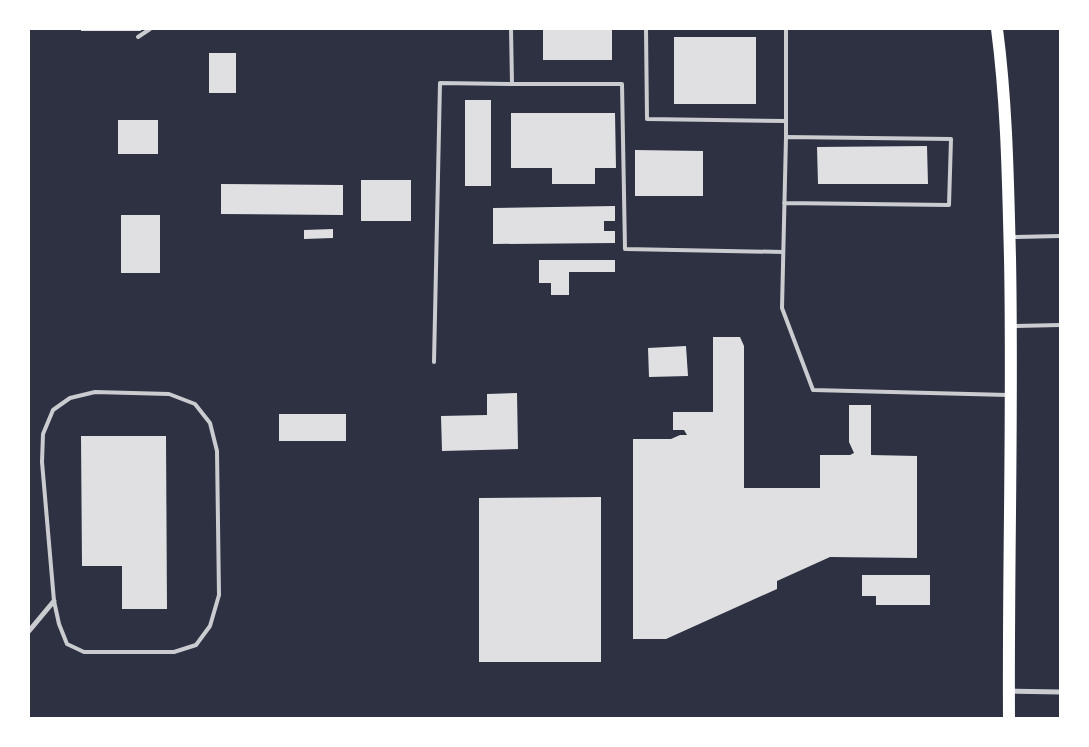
<svg xmlns="http://www.w3.org/2000/svg" width="1089" height="747" viewBox="0 0 1089 747" font-family="'Noto Sans',sans-serif">
<style>
.building{fill:#e0e0e3}
.lines{fill:none;stroke-linecap:round;stroke-linejoin:round}
.service{stroke:#caccd0;stroke-width:4}
.minor{stroke:#caccd0;stroke-width:5}
.primary{stroke:#fff;stroke-width:12}
</style>
<rect width="100%" height="100%" fill="#2d3142"/>
<g class="building">
<rect x="81" y="29" width="60" height="2"/>
<rect x="543" y="29" width="69" height="31"/>
<rect x="674" y="37" width="82" height="67"/>
<rect x="209" y="53" width="27" height="40"/>
<rect x="465" y="100" width="26" height="86"/>
<polygon points="511,113 615,113 616,168 595,168 595,184 552,184 552,168 511,168"/>
<rect x="118" y="120" width="40" height="34"/>
<polygon points="927,146 928,184 818,184 817,147"/>
<polygon points="635,150 703,151 703,196 635,196"/>
<rect x="361" y="180" width="50" height="41"/>
<polygon points="221,184 343,185 343,215 221,214"/>
<polygon points="615,206 615,221 604,221 604,231 615,231 615,243 493,244 493,208"/>
<rect x="121" y="215" width="39" height="58"/>
<polygon points="333,229 333,238 304,239 304,230"/>
<polygon points="539,260 615,260 615,272 569,272 569,295 551,295 551,283 539,283"/>
<polygon points="713,337 740,337 744,346 744,488 820,488 820,455 850,455 854,453 849,442 849,405 871,405 871,455 917,456 917,558 830,557 777,581 777,589 666,639 633,639 633,439 671,439 680,435 687,435 684,430 673,430 673,412 713,412"/>
<polygon points="686,346 688,376 649,377 648,348"/>
<polygon points="517,393 518,449 442,451 441,416 487,415 487,394"/>
<rect x="279" y="414" width="67" height="27"/>
<polygon points="81,436 166,436 167,609 122,609 122,566 82,566"/>
<polygon points="601,497 601,662 479,662 479,498"/>
<polygon points="862,575 930,575 930,605 876,605 876,596 862,596"/>
</g>
<g class="lines">
<g class="service">
<polyline points="646,29 647,119 786,121"/>
<polyline points="138,37 150,29"/>
<polyline points="512,84 622,84 625,249 783,252"/>
<polyline points="786,137 786,29"/>
<polyline points="784,203 949,205 951,139 786,137 782,308 813,390 1008,395"/>
<polyline points="1013,237 1060,236"/>
<polyline points="1013,326 1060,325"/>
<polyline points="434,362 440,83 512,84 511,29"/>
<polygon points="95,392 169,394 195,404 210,423 217,451 219,595 210,626 196,645 174,652 84,652 67,644 59,624 54,601 42,462 43,434 53,410 70,398"/>
</g>
<g class="minor">
<polyline points="29,631 54,601"/>
<polyline points="1009,691 1060,692"/>
</g>
<path class="primary" d="M997 29C1007 105 1008 182 1010 258 1013 412 1008 565 1009 718"/>
</g>
<rect width="1089" height="747" fill="none" stroke="#ffffff" stroke-width="60"/>
</svg>
